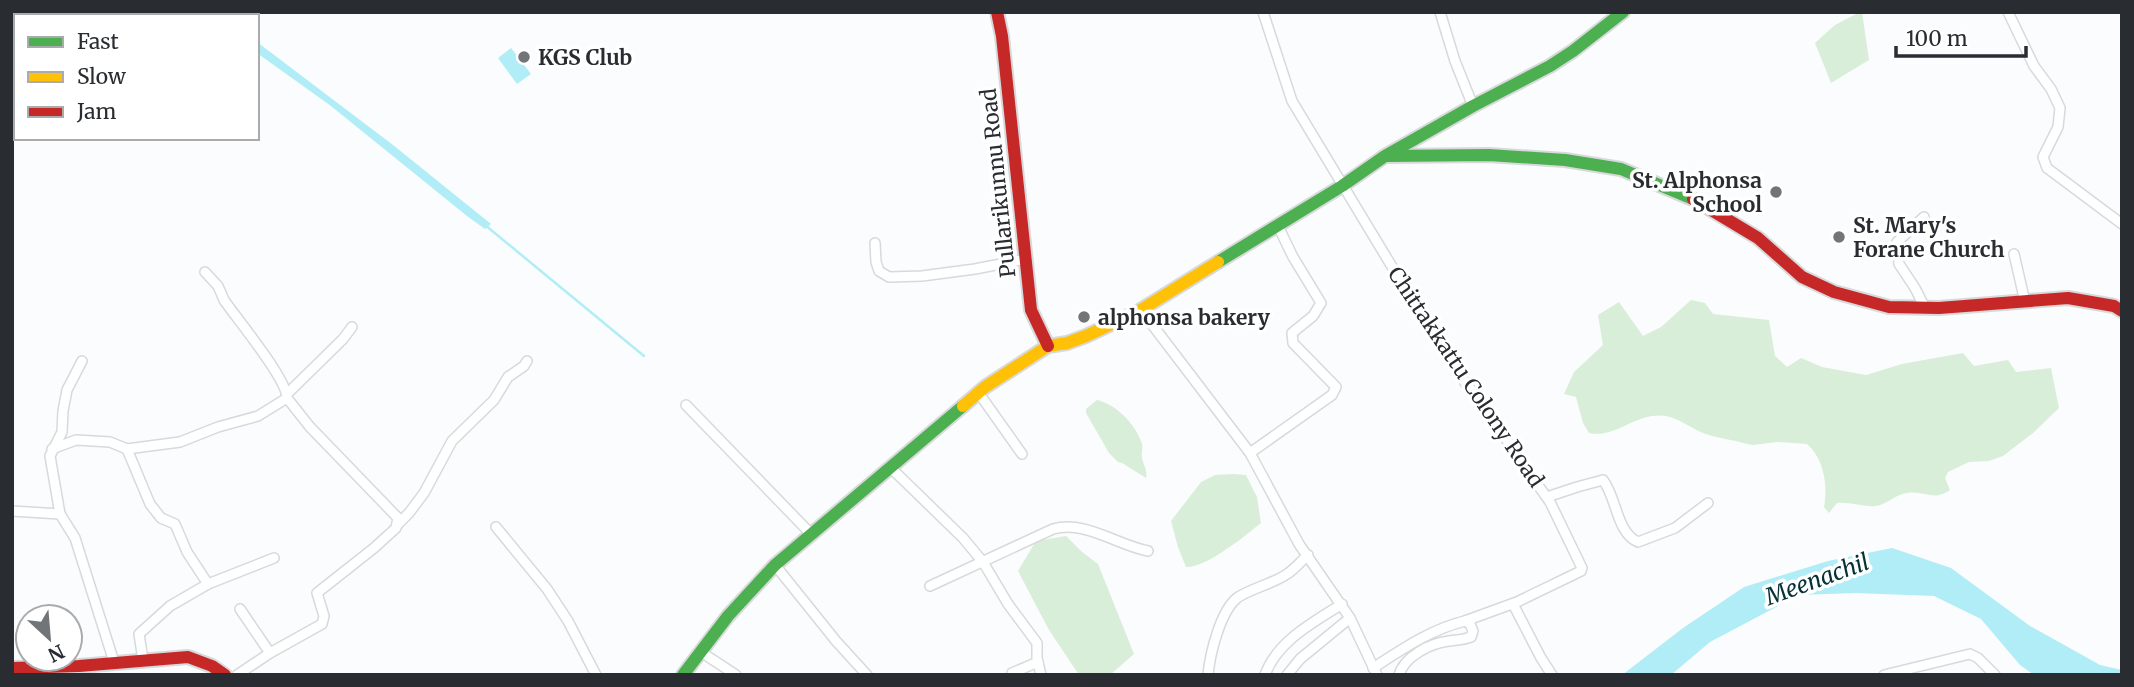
<svg xmlns="http://www.w3.org/2000/svg" width="2134" height="687" viewBox="0 0 2134 687" font-family="Merriweather,serif">
<style>
.green{fill:#d8eed8}
.water{fill:#b0edf6}
.lines{fill:none;stroke-linecap:round;stroke-linejoin:round}
.stream{stroke:#b0edf6;stroke-width:2.5}
.street-casing{stroke:#d7d9db;stroke-width:12}
.fast-casing{stroke:#d7d9db;stroke-width:16}
.slow-casing{stroke:#d7d9db;stroke-width:16}
.jam-casing{stroke:#d7d9db;stroke-width:16}
.street{stroke:#feffff;stroke-width:9}
.fast{stroke:#4caf50;stroke-width:12}
.slow{stroke:#ffc107;stroke-width:12}
.jam{stroke:#c62828;stroke-width:12}
.poi-dot{fill:#727578;stroke:#fff;stroke-width:2.5}
.labels{text-anchor:middle;dominant-baseline:central;stroke-width:7;stroke-linejoin:round;paint-order:stroke}
.poi-label{font-size:21px;font-weight:bold;fill:#292c30;stroke:#fff;text-anchor:start}
.street-label{font-size:21px;fill:#292c30;stroke:#fff}
.water-label{font-size:23px;font-style:italic;fill:#053237;stroke:#fff}
</style>
<rect width="100%" height="100%" fill="#fbfcfd"/>
<g class="green">
<polygon points="1860,12 1862,12 1869,60 1831,83 1815,43 1835,25"/>
<path d="M1691 300 1705 303 1713 314 1769 320 1775 356 1787 367 1801 358 1822 367 1866 375 1902 364 1963 353 1974 366 2008 360 2016 372 2051 368 2059 408 2033 433 2003 456 1989 461 1969 462 1948 472 1945 478 1950 490C1933 502 1925 490 1907 493 1896 494 1888 504 1876 506 1864 507 1850 502 1837 503L1829 513 1824 507C1828 485 1824 459 1807 444L1777 442 1753 445 1747 444C1735 440 1721 439 1709 435 1689 429 1675 412 1652 416 1631 419 1611 438 1589 433L1583 423 1576 397 1564 394 1574 372 1603 345 1598 315 1619 302 1643 336 1661 327Z"/>
<path d="M1097 400C1117 405 1134 423 1141 441 1144 447 1141 452 1142 457 1143 466 1148 469 1146 478L1122 463 1118 462 1109 453 1086 413V409Z"/>
<path d="M1233 474 1246 475 1257 497 1261 523C1245 536 1206 568 1186 567L1178 547 1171 521 1201 482 1215 475Z"/>
<polygon points="1066,536 1082,552 1098,564 1134,654 1110,675 1080,675 1077,672 1049,630 1018,571 1036,541"/>
</g>
<g class="water">
<polygon points="257,42 393,145 491,224 485,229 467,216 331,106 257,53"/>
<polygon points="511,48 531,74 517,84 498,58"/>
<polygon points="1892,548 1951,568 2030,626 2100,665 2122,670 2122,675 2034,675 2020,665 1981,619 1934,596 1855,593 1799,595 1710,642 1671,675 1622,675 1683,628 1744,587 1828,561"/>
</g>
<g class="lines">
<polyline class="stream" points="485,225 644,356"/>
<defs>
<g id="street">
<polyline points="1263,12 1292,101 1435,338 1466,384 1492,415 1512,449 1550,502 1582,568 1581,571 1517,602 1465,621"/>
<polyline points="1440,12 1455,61 1473,106"/>
<polyline points="2008,12 2034,66 2051,89 2060,108 2058,127 2043,157 2047,168 2122,224"/>
<polyline points="1924,217 1897,242 1899,264 1915,288 1925,308"/>
<polyline points="875,243 876,262 879,271 889,277 922,276 975,269 1026,259"/>
<polyline points="2014,254 2025,302"/>
<path d="M205 272 218 286 224 300C237 319 287 379 287 398L310 427 398 518 396 528 374 548 317 593 324 616 322 624 270 653 237 675"/>
<polyline points="1141,310 1250,453 1299,544 1350,618 1377,675"/>
<polyline points="82,361 67,390 63,411 62,432 50,456 60,514 75,538 114,662"/>
<polyline points="978,392 1022,454"/>
<polyline points="287,394 343,339 352,327"/>
<polyline points="686,405 812,535"/>
<polyline points="52,449 76,440 110,442 127,449 150,504 161,518 175,524 187,552 208,584 170,606 139,634 143,660"/>
<polyline points="127,449 180,442 218,427 258,416 287,398"/>
<polyline points="1250,453 1332,395 1336,387 1293,343 1292,333 1313,316 1321,303 1293,257 1278,226"/>
<polyline points="890,467 963,538 983,562 1008,604 1037,643 1037,658 1041,675"/>
<path d="M1547 497 1577 487 1603 480C1617 498 1616 532 1638 542L1675 528 1708 503"/>
<polyline points="12,511 60,514"/>
<polyline points="397,525 409,513 424,493 452,441 494,400 508,377 524,366 527,361"/>
<polyline points="496,527 547,589 568,621 596,675"/>
<polyline points="775,565 836,641 867,675"/>
<polyline points="208,584 274,558"/>
<path d="M930 586 1053 529C1085 520 1117 545 1148 551"/>
<polyline points="1513,604 1541,658 1552,675"/>
<polyline points="240,609 270,653"/>
<polyline points="701,652 736,675"/>
<path d="M1373 668C1401 650 1431 629 1465 621L1470 624 1473 631 1471 637C1460 641 1459 639 1449 641 1430 643 1404 657 1399 675"/>
<polyline points="1012,673 1038,662"/>
<path d="M1208 675C1210 654 1220 612 1237 598 1249 589 1275 583 1287 574 1295 569 1301 561 1308 555"/>
<path d="M1265 675C1277 641 1314 622 1342 604"/>
<polyline points="1287,675 1300,659 1350,618"/>
<polyline points="1884,675 1970,654 1978,658 1995,675"/>
</g>
<g id="fast">
<polyline points="1386,156 1489,155 1565,160 1621,169 1693,199"/>
<polyline points="1218,262 1342,186 1385,156 1473,106 1550,66 1573,51 1623,12"/>
<polyline points="683,675 728,616 775,565 963,406"/>
</g>
<polyline id="slow" points="963,406 985,387 1048,346 1067,343 1086,336 1139,311 1218,262"/>
<g id="jam">
<polyline points="997,12 1002,36 1031,310 1048,346"/>
<polyline points="1693,199 1758,238 1802,277 1834,292 1889,307 1939,308 2068,298 2114,306 2122,311"/>
<polyline points="12,668 79,666 188,657 212,666 225,675"/>
</g>
</defs>
<use href="#street" class="street-casing"/>
<use href="#fast" class="fast-casing"/>
<use href="#slow" class="slow-casing"/>
<use href="#jam" class="jam-casing"/>
<use href="#street" class="street"/>
<use href="#fast" class="fast"/>
<use href="#slow" class="slow"/>
<use href="#jam" class="jam"/>
</g>
<g class="poi-dot">
<circle cx="524" cy="57" r="7"/>
<circle cx="1776" cy="192" r="7"/>
<circle cx="1839" cy="237" r="7"/>
<circle cx="1084" cy="317" r="7"/>
</g>
<g class="labels">
<g class="poi-label">
<text x="538" y="57">KGS Club</text>
<text x="1762" y="180" text-anchor="end">St. Alphonsa<tspan x="1762" dy="24">School</tspan></text>
<text x="1853" y="225">St. Mary's<tspan x="1853" dy="24">Forane Church</tspan></text>
<text x="1098" y="317">alphonsa bakery</text>
</g>
<g class="street-label">
<text transform="translate(998 183) rotate(-96)">Pullarikunnu Road</text>
<text transform="translate(1466 377) rotate(56)">Chittakkattu Colony Road</text>
</g>
<g class="water-label">
<text transform="translate(1817 579) rotate(-20)">Meenachil</text>
</g>
</g>
<rect width="2134" height="687" fill="none" stroke="#292c30" stroke-width="28"/>
<rect x="14" y="14" width="245" height="126" fill="#ffffff" stroke="#a9abac" stroke-width="2"/>
<rect x="28" y="37" width="35" height="10" fill="#4caf50" stroke="#a9abac" stroke-width="2"/>
<text x="77" y="49" font-size="21" fill="#292c30">Fast</text>
<rect x="28" y="72" width="35" height="10" fill="#ffc107" stroke="#a9abac" stroke-width="2"/>
<text x="77" y="84" font-size="21" fill="#292c30">Slow</text>
<rect x="28" y="107" width="35" height="10" fill="#c62828" stroke="#a9abac" stroke-width="2"/>
<text x="77" y="119" font-size="21" fill="#292c30">Jam</text>
<g transform="translate(49 638) rotate(154)"><circle r="33" fill="#ffffff" stroke="#a9abac" stroke-width="2"/>
<path d="M0-5L12 26L0 18L-12 26Z" fill="#727578"/>
<text y="-10" font-size="19" font-weight="bold" text-anchor="middle" fill="#292c30">N</text>
</g>
<path d="M1896 46v10h130v-10" fill="none" stroke="#292c30" stroke-width="3.5"/>
<text x="1906" y="46" font-size="21" fill="#292c30" stroke="#ffffff" stroke-width="5" paint-order="stroke">100 m</text>
</svg>
